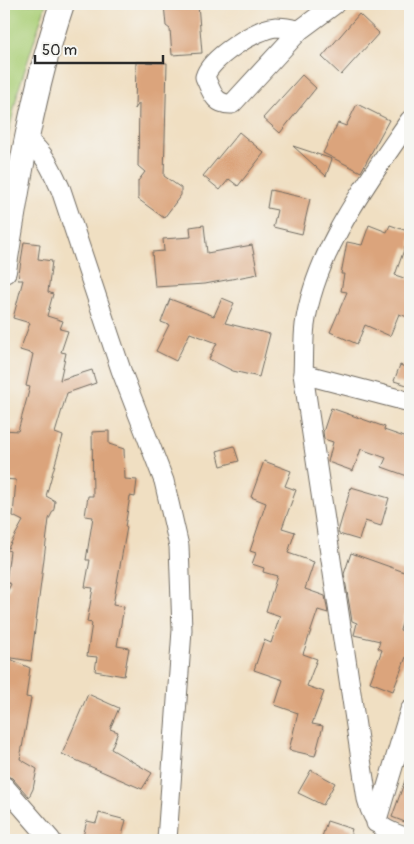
<svg xmlns="http://www.w3.org/2000/svg" width="414" height="844" viewBox="0 0 414 844" font-family="Pangolin,sans-serif">
<style>
.green{fill:#abcf78;stroke:#6b7d52}
.building{fill:#dba47b}
.lines{fill:none;stroke-linecap:round;stroke-linejoin:round}
.minor-casing{stroke:#706a60;stroke-width:21}
.tertiary-casing{stroke:#706a60;stroke-width:26}
.minor{stroke:#fff;stroke-width:19}
.tertiary{stroke:#fff;stroke-width:24}
</style>
<rect width="100%" height="100%" fill="#f6f6f2"/>
<filter id="ink" filterUnits="userSpaceOnUse"><feTurbulence type="fractalNoise" baseFrequency=".02" numOctaves="2"/><feDisplacementMap in="SourceGraphic" scale="10" xChannelSelector="R" yChannelSelector="G"/><feConvolveMatrix kernelMatrix="1 2 1 2 8 2 1 2 1" color-interpolation-filters="sRGB"/></filter>
<filter id="wash" filterUnits="userSpaceOnUse"><feTurbulence type="fractalNoise" baseFrequency=".0096" numOctaves="4" result="noise"/><feDisplacementMap in="SourceGraphic" scale="20" xChannelSelector="R" yChannelSelector="G"/><feGaussianBlur stdDeviation="1.12" result="paint"/><feColorMatrix in="noise" values="0 0 0 0 0 0 0 0 0 0 0 0 0 0 0 0 0 1.4 0 .05"/><feComposite in="paint" operator="in"/></filter>
<g filter="url(#wash)">
<rect width="100%" height="100%" fill="#f0dfc2"/>
<polygon class="green" points="4,4 46,4 18,91 4,154"/>
<g id="blocks">
<g class="building">
<polygon points="164,4 198,4 202,53 172,55 170,29 166,26"/>
<polygon points="359,14 379,33 341,75 322,57"/>
<polygon points="136,62 167,63 164,176 181,188 181,195 164,218 138,199 138,181 145,172 138,166 139,103 135,109"/>
<polygon points="302,75 316,88 280,133 263,118"/>
<polygon points="357,104 389,120 361,172 323,153 338,123 346,126"/>
<polygon points="239,132 264,153 238,186 229,179 220,190 203,176"/>
<polygon points="293,146 332,159 326,176"/>
<polygon points="270,190 310,199 302,234 273,227 277,210 267,208"/>
<polygon points="204,225 207,253 252,245 258,274 205,284 155,287 152,252 164,251 163,239 191,237 190,227"/>
<polygon points="369,225 387,232 390,225 410,232 410,249 405,247 395,275 410,280 410,318 399,314 390,336 365,325 357,344 330,332 347,292 341,291 344,274 341,274 347,242 362,245"/>
<polygon points="24,242 40,244 38,259 52,261 48,292 53,294 47,316 63,321 60,329 68,331 61,352 66,353 60,380 92,370 96,383 67,393 55,433 63,436 46,496 55,501 54,509 49,519 31,661 6,657 30,668 26,697 31,698 20,759 37,769 33,789 29,797 12,778 4,775 4,598 11,584 6,582 10,551 7,550 23,521 13,516 16,480 4,479 4,430 18,431 30,387 26,386 33,354 20,350 30,323 13,318 23,280 18,280"/>
<polygon points="222,298 234,303 225,323 270,334 259,377 233,371 209,359 217,343 190,333 176,361 156,351 169,325 161,322 170,299 214,316"/>
<polygon points="400,365 410,369 410,386 394,381"/>
<polygon points="331,408 385,427 384,430 410,439 410,477 382,467 386,458 361,449 353,471 328,462 333,442 324,439 323,432"/>
<polygon points="109,431 109,444 124,449 125,479 137,480 135,497 130,496 125,527 127,527 113,605 124,607 117,646 129,648 124,676 95,671 97,657 87,656 92,623 87,622 93,588 85,587 90,560 86,560 93,517 85,516 88,496 93,496 92,432"/>
<polygon points="234,446 239,461 221,466 217,451"/>
<polygon points="264,461 291,471 285,486 296,490 282,528 295,532 288,553 314,562 305,589 325,596 328,613 318,610 303,654 317,659 307,686 324,692 312,724 323,726 315,756 289,750 298,713 275,705 283,680 254,670 264,640 271,643 280,616 266,611 277,576 263,572 264,568 252,564 256,553 250,551 266,503 251,497"/>
<polygon points="351,487 389,498 381,526 365,521 359,540 339,534 338,532"/>
<polygon points="351,553 410,574 410,597 400,630 410,633 410,659 406,657 393,691 370,682 382,650 378,648 380,641 354,635 357,623 352,621 344,574"/>
<polygon points="88,694 119,708 110,729 118,732 111,749 152,773 142,789 62,754"/>
<polygon points="311,770 335,783 323,805 298,793"/>
<polygon points="408,772 410,772 410,824 392,817"/>
<polygon points="99,813 126,820 121,840 82,840 87,821 96,823"/>
<polygon points="327,821 352,829 349,840 321,840"/>
</g>
</g>
</g>
<g filter="url(#ink)">
<use href="#blocks" fill-opacity="0" stroke="#706a60" stroke-width="1"/>
<g class="lines">
<defs>
<g id="minor">
<path d="M300 30C292 29 284 27 276 27 256 29 210 58 205 77 212 92 214 105 232 104L300 30 335 4"/>
<path d="M410 120C369 180 315 251 305 325 303 341 304 358 303 374L367 799C374 827 384 830 410 839"/>
<path d="M27 140C45 153 52 170 61 190L121 370 164 481 179 546 182 630 167 840"/>
<polyline points="303,374 410,402"/>
<polyline points="4,786 51,840"/>
<polyline points="376,823 410,710"/>
</g>
<path id="tertiary" d="M4 271C18 181 33 90 62 4"/>
</defs>
<use href="#minor" class="minor-casing"/>
<use href="#tertiary" class="tertiary-casing"/>
<use href="#minor" class="minor"/>
<use href="#tertiary" class="tertiary"/>
</g>
</g>
<rect width="414" height="844" fill="none" stroke="#f6f6f2" stroke-width="20"/>
<path d="M35 55v8h128v-8" fill="none" stroke="#2b2b2b" stroke-width="2.5"/>
<text x="42" y="55" font-size="15" fill="#2b2b2b" stroke="#f6f6f2" stroke-width="4" paint-order="stroke">50 m</text>
</svg>
